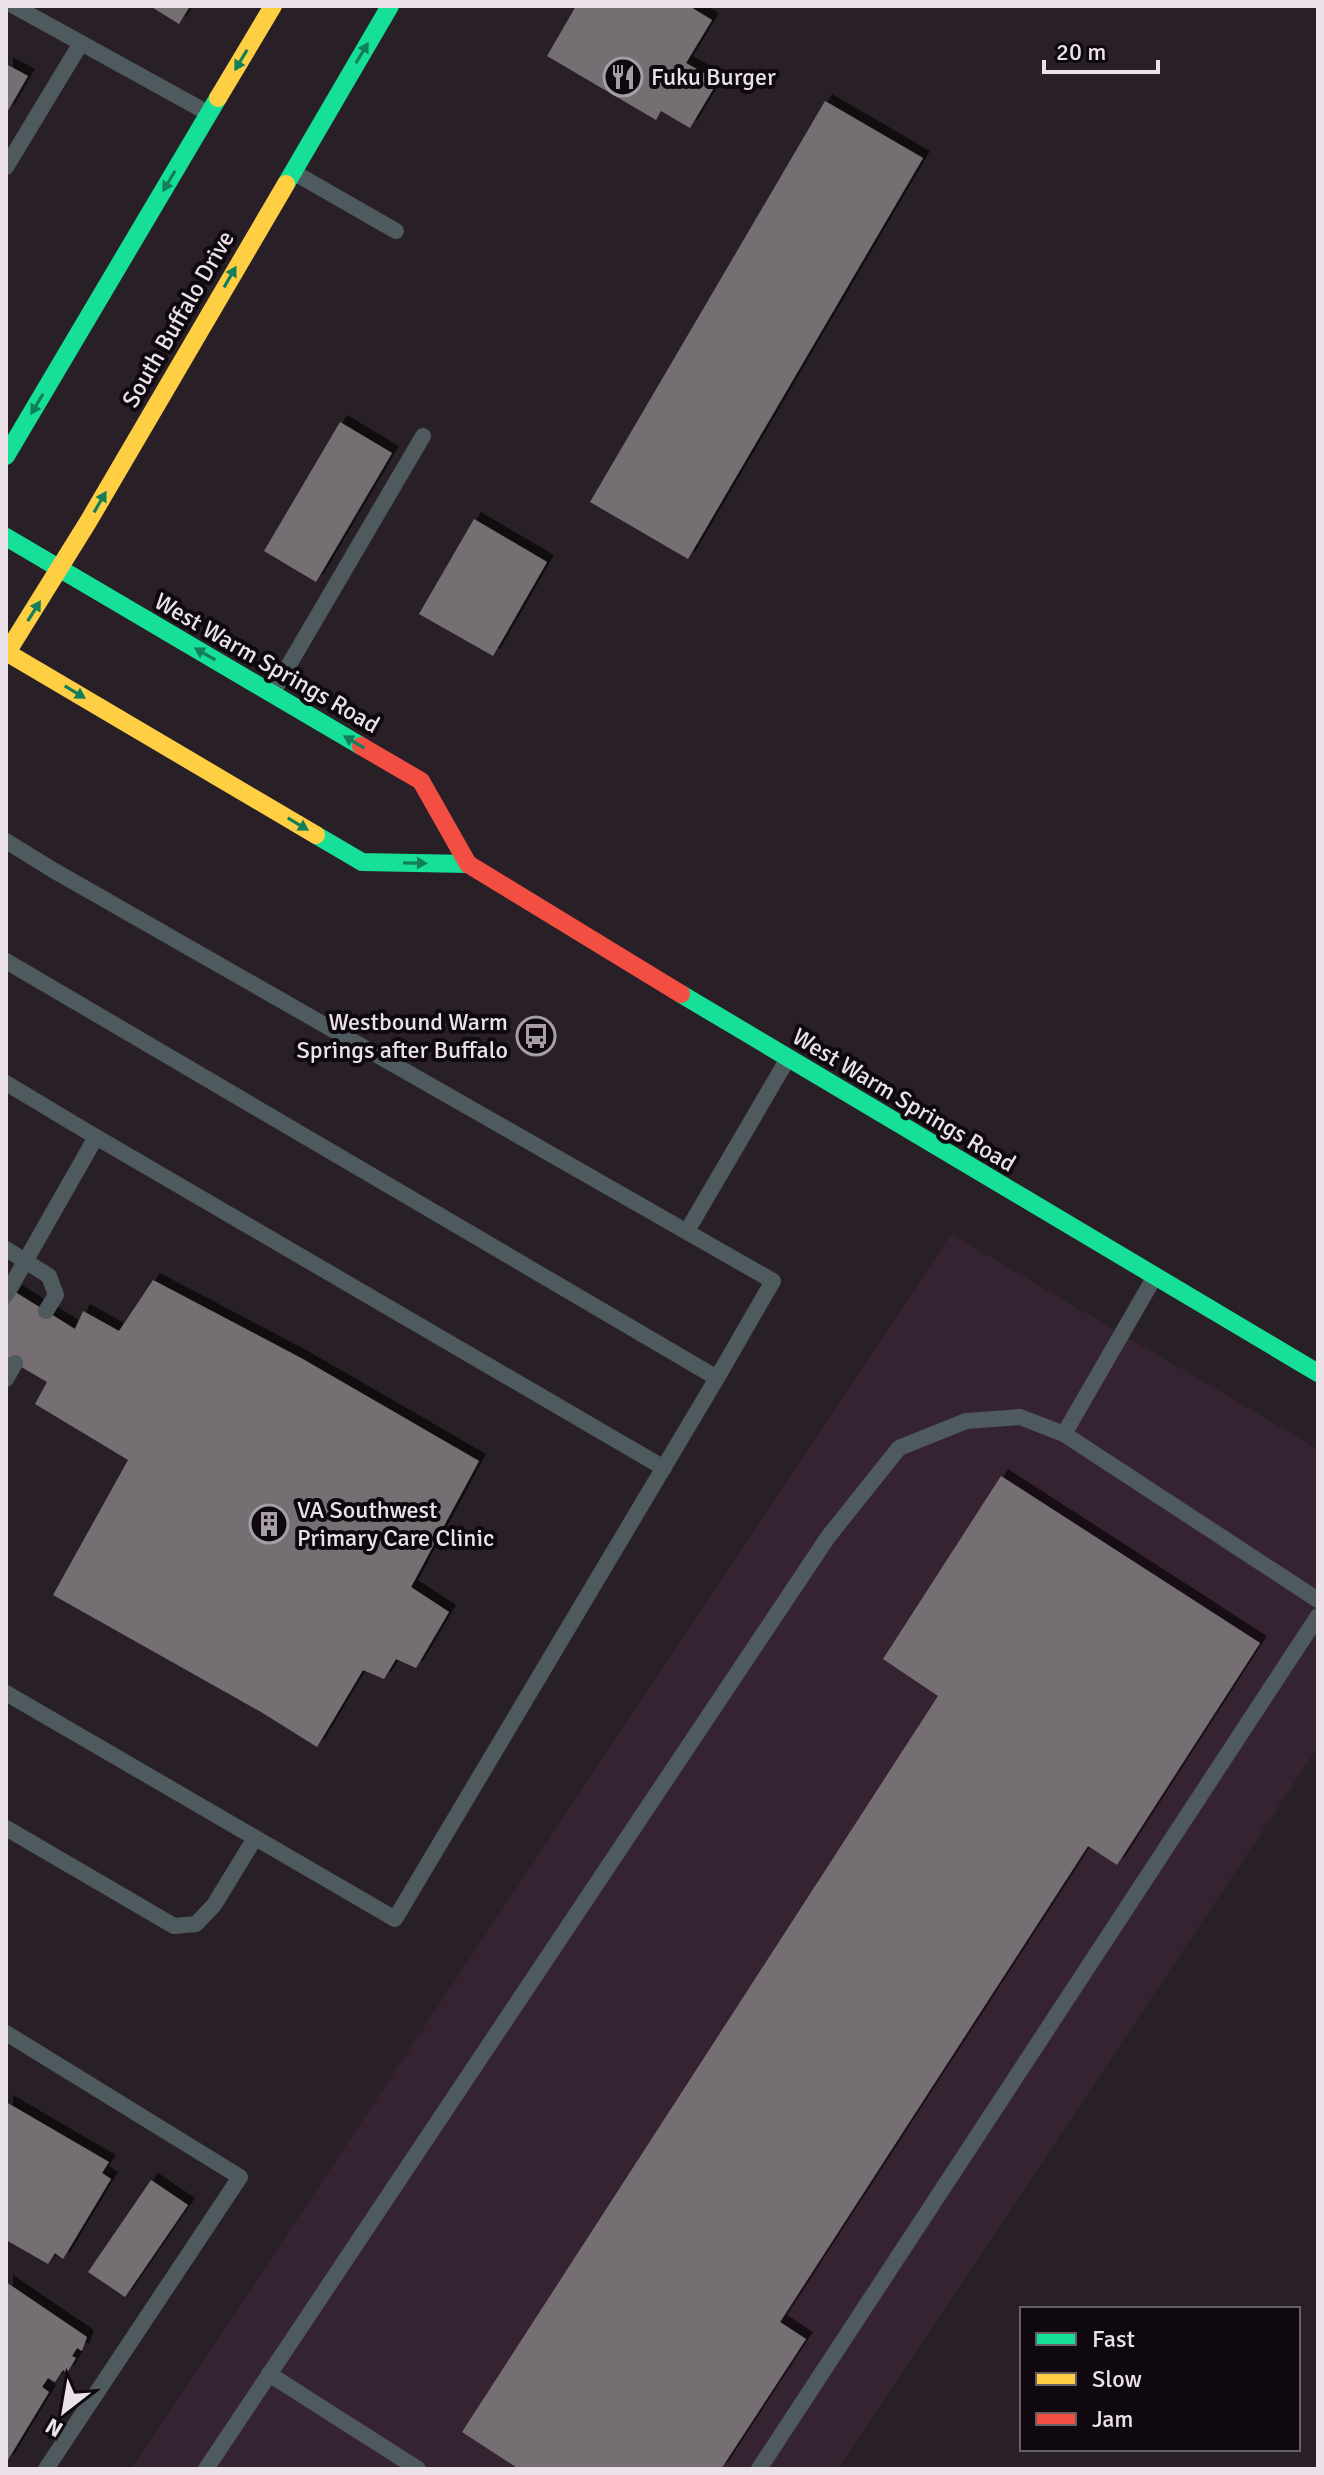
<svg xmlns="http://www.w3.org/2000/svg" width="1324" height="2475" viewBox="0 0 1324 2475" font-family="Signika,sans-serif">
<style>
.built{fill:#362332}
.building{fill:#756e73;filter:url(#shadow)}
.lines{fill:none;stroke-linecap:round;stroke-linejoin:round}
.lane{stroke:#4e5a5e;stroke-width:16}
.fast{stroke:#16e098;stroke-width:18}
.slow{stroke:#ffcf43;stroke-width:18}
.jam{stroke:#f24e42;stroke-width:18}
.oneway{fill:#137f5a}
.labels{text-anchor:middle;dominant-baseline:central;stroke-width:8;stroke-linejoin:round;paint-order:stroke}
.poi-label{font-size:24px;fill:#ebe1e9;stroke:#0f080e;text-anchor:start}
.street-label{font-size:24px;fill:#ebe1e9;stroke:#0f080e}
</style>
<defs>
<filter id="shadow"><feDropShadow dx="7" dy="-7" stdDeviation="0" flood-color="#0009"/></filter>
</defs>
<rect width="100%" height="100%" fill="#282026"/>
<polygon class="built" points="951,1234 1318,1449 1318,1747 838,2469 131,2469"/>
<g class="building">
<polygon points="150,6 190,6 179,24"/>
<polygon points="576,6 689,6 712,20 686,63 718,81 690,128 661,111 656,120 547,56"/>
<polygon points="6,64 28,76 6,114"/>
<polygon points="825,101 923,158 688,559 590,502"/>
<polygon points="340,422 392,453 316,582 264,551"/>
<polygon points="474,519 547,562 493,656 419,614"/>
<polygon points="153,1280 301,1358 479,1461 411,1587 449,1612 416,1668 396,1659 384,1679 363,1670 317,1747 261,1712 53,1595 128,1460 35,1404 47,1382 6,1358 6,1307 15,1292 75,1329 83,1311 119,1331"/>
<polygon points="1001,1476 1260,1643 1117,1865 1088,1846 780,2322 806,2339 721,2469 519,2469 462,2432 938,1696 883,1659"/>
<polygon points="6,2102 109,2162 102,2173 111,2179 63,2259 55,2253 48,2264 6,2240"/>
<polygon points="151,2180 188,2205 125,2297 88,2272"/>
<polygon points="6,2282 87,2337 82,2351 77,2348 72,2356 76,2358 67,2373 63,2370 55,2382 48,2378 42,2387 49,2392 6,2463"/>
</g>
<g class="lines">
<g class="lane">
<polyline points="14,6 208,113"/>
<polyline points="6,167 81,43"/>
<polyline points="293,172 396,231"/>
<polyline points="273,692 423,436"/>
<polyline points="6,841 53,870 773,1281 717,1378 6,961"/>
<polyline points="6,1083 96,1137 6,1295"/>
<polyline points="96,1137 664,1468"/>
<polyline points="687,1231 787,1060"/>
<polyline points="6,1249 49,1276 56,1295 46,1311"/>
<polyline points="1154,1278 1064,1434 1318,1600"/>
<polyline points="6,1379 15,1363"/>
<polyline points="6,1693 395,1919 717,1378"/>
<polyline points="6,1828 174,1926 196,1924 214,1905 255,1838"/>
<polyline points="6,2033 240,2177 46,2469"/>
<polyline points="269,2374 418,2469"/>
<polyline points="206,2469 828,1537 899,1448 966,1421 1020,1417 1064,1434"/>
<polyline points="759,2469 1318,1616"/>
</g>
<g class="fast">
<polyline points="286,184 390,6"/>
<polyline points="6,456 218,98"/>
<polyline points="6,537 361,746"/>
<polyline points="316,835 362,862 468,864"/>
<polyline points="681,994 1318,1373"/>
</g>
<g class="slow">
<polyline points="218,98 273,6"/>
<polyline points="6,652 316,835"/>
<polyline points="6,654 88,522 286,184"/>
</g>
<polyline class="jam" points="361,746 421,781 468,864 681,994"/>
</g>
<defs><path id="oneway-solid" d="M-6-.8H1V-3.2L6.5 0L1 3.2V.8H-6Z" transform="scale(2)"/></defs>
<g class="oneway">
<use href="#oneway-solid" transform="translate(362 53) rotate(-59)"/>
<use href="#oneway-solid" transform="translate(241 60) rotate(121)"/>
<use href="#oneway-solid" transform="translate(169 181) rotate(121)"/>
<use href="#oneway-solid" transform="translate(230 277) rotate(-60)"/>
<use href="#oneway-solid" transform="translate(37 404) rotate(121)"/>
<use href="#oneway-solid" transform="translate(100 502) rotate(-60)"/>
<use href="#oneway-solid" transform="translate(34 611) rotate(-58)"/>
<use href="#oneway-solid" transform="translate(205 654) rotate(-150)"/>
<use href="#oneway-solid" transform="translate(75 692) rotate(31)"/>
<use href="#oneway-solid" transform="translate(354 742) rotate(-149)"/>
<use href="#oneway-solid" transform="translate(298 824) rotate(31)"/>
<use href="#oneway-solid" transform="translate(415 863) rotate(1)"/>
</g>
<defs>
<symbol id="restaurant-ring" viewBox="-11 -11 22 22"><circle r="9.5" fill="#0f080e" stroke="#a79da5" stroke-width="1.5"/><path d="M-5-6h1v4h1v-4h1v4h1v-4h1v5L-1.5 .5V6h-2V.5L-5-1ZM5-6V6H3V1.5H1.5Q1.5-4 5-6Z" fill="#a79da5"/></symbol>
<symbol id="bus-ring" viewBox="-11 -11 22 22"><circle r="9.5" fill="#0f080e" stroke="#a79da5" stroke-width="1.5"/><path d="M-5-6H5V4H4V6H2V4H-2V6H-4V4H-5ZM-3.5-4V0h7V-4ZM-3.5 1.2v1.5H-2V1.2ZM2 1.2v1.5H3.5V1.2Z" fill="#a79da5"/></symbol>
<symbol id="building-ring" viewBox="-11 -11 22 22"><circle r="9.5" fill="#0f080e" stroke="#a79da5" stroke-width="1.5"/><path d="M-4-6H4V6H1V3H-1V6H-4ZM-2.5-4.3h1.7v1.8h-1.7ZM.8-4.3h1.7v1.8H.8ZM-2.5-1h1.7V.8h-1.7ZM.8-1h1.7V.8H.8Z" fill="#a79da5"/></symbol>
</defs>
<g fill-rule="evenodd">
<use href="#restaurant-ring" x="601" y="55" width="44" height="44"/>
<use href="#bus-ring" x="514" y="1014" width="44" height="44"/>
<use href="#building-ring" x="247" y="1502" width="44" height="44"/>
</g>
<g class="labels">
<g class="poi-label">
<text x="651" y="77">Fuku Burger</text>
<text x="508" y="1022" text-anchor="end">Westbound Warm<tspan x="508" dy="28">Springs after Buffalo</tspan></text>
<text x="297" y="1510">VA Southwest<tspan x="297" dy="28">Primary Care Clinic</tspan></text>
</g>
<g class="street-label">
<text transform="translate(178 319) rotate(-60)">South Buffalo Drive</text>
<text transform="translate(267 663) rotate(30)">West Warm Springs Road</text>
<text transform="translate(904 1100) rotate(31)">West Warm Springs Road</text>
</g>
</g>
<rect width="1324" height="2475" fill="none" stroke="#ebe1e9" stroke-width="16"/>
<rect x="1020" y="2307" width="280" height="144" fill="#0f080e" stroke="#675f66" stroke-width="2"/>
<rect x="1036" y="2333" width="40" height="12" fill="#16e098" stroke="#675f66" stroke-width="2"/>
<text x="1092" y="2347" font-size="24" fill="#ebe1e9">Fast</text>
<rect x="1036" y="2373" width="40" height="12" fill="#ffcf43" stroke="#675f66" stroke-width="2"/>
<text x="1092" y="2387" font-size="24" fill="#ebe1e9">Slow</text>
<rect x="1036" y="2413" width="40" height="12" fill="#f24e42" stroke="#675f66" stroke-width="2"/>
<text x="1092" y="2427" font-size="24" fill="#ebe1e9">Jam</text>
<g transform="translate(64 2411) rotate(211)" stroke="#0f080e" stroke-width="6" paint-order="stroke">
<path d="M0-6L14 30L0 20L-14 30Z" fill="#ebe1e9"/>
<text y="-12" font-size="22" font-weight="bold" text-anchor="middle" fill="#ebe1e9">N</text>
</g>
<path d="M1044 60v12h114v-12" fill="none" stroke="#ebe1e9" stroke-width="4"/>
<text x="1056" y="60" font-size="24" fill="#ebe1e9" stroke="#0f080e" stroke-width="6" paint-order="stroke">20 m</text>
</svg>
